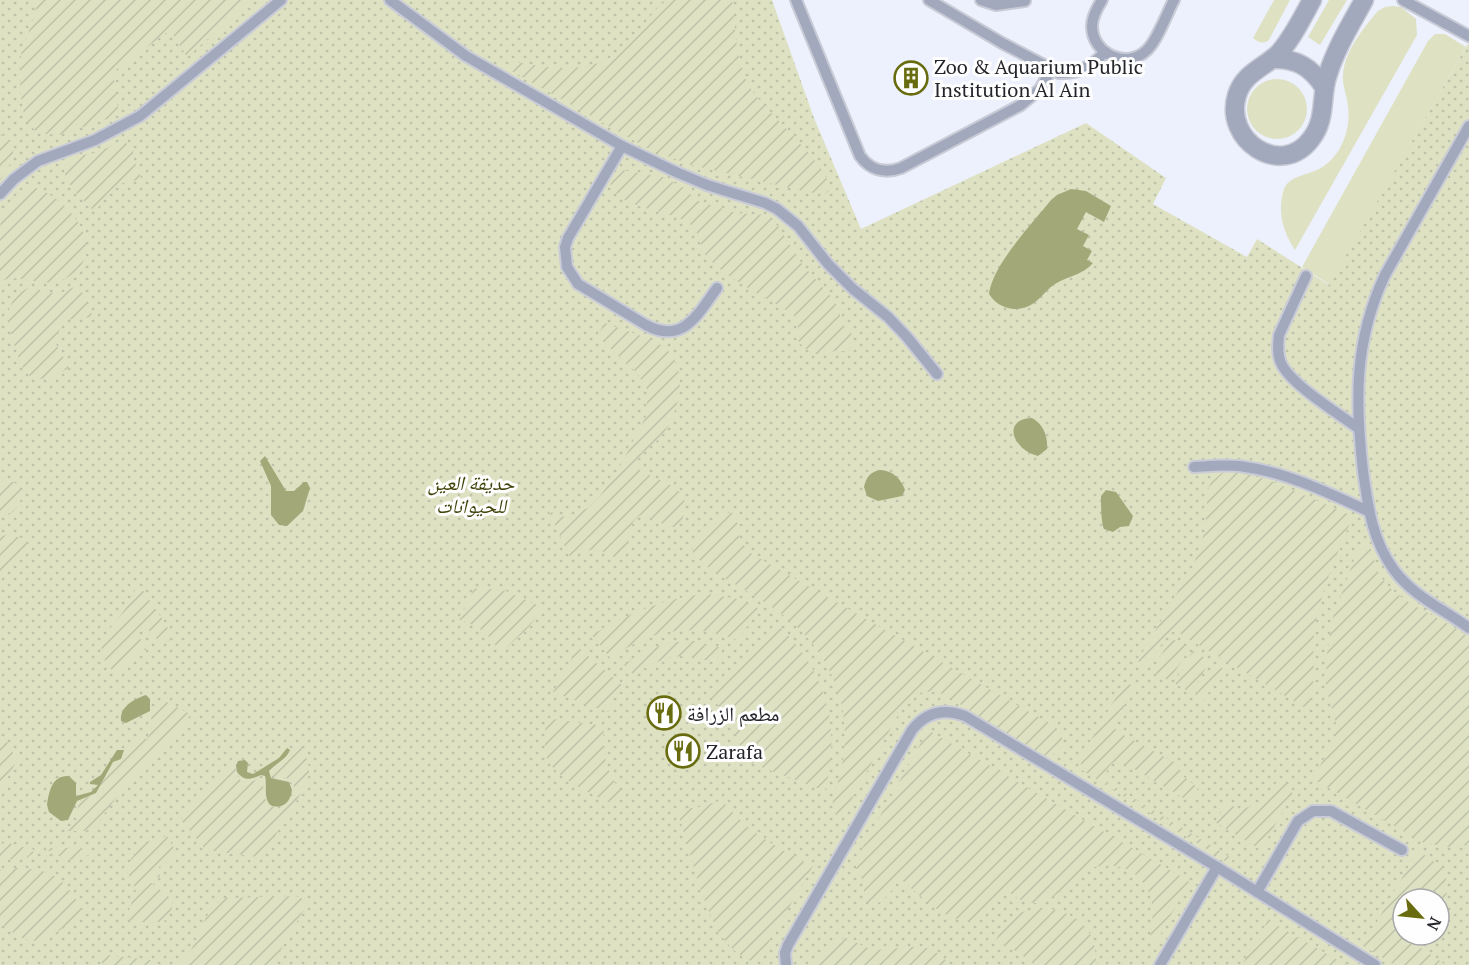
<svg xmlns="http://www.w3.org/2000/svg" width="1469" height="965" viewBox="0 0 1469 965" font-family="'PT Serif','Noto Naskh Arabic',serif">
<style>
.grass{fill:#dee2c3}
.park{fill:url(#park-dots);fill-rule:evenodd}
.garden{fill:url(#garden-furrows)}
.water{fill:#a3a879}
.lines{fill:none;stroke-linecap:round;stroke-linejoin:round}
.service-casing{stroke:#c9ccd7;stroke-width:14}
.minor-casing{stroke:#c9ccd7;stroke-width:21}
.service{stroke:#a3a9bd;stroke-width:10}
.minor{stroke:#a3a9bd;stroke-width:18}
.labels{text-anchor:middle;dominant-baseline:central;stroke-width:6;stroke-linejoin:round;paint-order:stroke}
.poi-label{font-size:20px;fill:#24252a;stroke:#fefefe;text-anchor:start}
.park-label{font-size:20px;font-style:italic;fill:#404208;stroke:#fefefe}
</style>
<defs>
<pattern id="park-dots" width="8" height="8" patternUnits="userSpaceOnUse" patternTransform="scale(1.5)"><rect width="8" height="8" fill="#dee2c3"/><path d="M2 2h.1M6 6h.1" fill="none" stroke="#bec2a8" stroke-width="1.8" stroke-linecap="round"/></pattern>
<pattern id="garden-furrows" width="10" height="10" patternUnits="userSpaceOnUse" patternTransform="scale(1.5)"><rect width="10" height="10" fill="#dee2c3"/><path d="M-1 1l2-2M0 10L10 0M9 11l2-2" fill="none" stroke="#bec2a8"/></pattern>
</defs>
<rect width="100%" height="100%" fill="#edf1fd"/>
<g class="grass">
<path d="M1274 0H1290L1269 40C1262 45 1258 42 1253 38Z"/>
<polygon points="1329,0 1347,0 1320,45 1308,37"/>
<path d="M1393 6 1401 7 1416 19 1417 35 1295 250C1283 232 1277 211 1284 189 1289 176 1307 175 1319 169 1328 164 1336 156 1341 146 1347 134 1350 120 1348 106 1347 96 1342 85 1343 75 1344 52 1364 27 1378 11L1385 7Z"/>
<polygon points="1435,34 1445,34 1466,47 1330,285 1302,267 1428,41"/>
<circle cx="1277" cy="109" r="30"/>
</g>
<path class="park" d="M0 0H772L814 118 861 229 1086 123 1166 178 1153 204 1247 257 1257 239 1329 285 1469 42V965H0ZM1403 899H1439V935H1403Z"/>
<g class="garden">
<polygon points="37,0 253,0 187,57 170,30 113,72 119,115 59,135 37,133 25,119 20,92 21,54 35,13"/>
<path d="M667 0H732C736 30 735 63 751 89 766 112 827 164 829 186 831 198 815 193 808 192L691 165 649 149 510 70 512 61C552 69 599 77 630 42 643 28 651 11 667 0Z"/>
<path d="M0 135C24 139 10 169 0 180Z"/>
<path d="M126 143 133 149 134 160 142 180C118 180 105 191 96 213 85 201 49 172 72 157 77 154 84 155 90 154 102 151 113 143 126 143Z"/>
<path d="M622 170 663 177 684 188 696 200 707 204 736 213 767 215 778 226 802 264 833 299 840 311V321L852 335V347L848 351H834L820 355C809 353 795 344 797 332 798 325 800 323 797 317 768 297 733 284 708 258 699 249 701 233 691 225 670 209 638 212 618 195 615 192 612 187 610 184L616 172Z"/>
<path d="M30 186C61 193 109 242 75 272 48 296 24 270 0 281 0 268 0 224 1 215 6 205 19 189 30 186Z"/>
<path d="M79 285 93 317 65 320 54 340 69 368C59 373 49 380 38 379 33 378 29 376 26 372 19 365 7 323 8 313 10 302 18 293 28 288L58 294Z"/>
<path d="M605 323C620 329 652 338 664 347 690 367 680 413 662 435 654 446 638 452 636 466L639 470C654 479 689 486 685 509 678 550 652 507 639 516 624 526 633 545 623 558L617 559C597 546 591 549 569 556L548 509 557 516 567 517 588 508 599 497 615 476 647 414V389L637 373 597 336Z"/>
<path d="M1231 470 1269 480 1353 516C1338 552 1322 587 1315 626 1310 654 1319 682 1307 709L1172 629 1148 664H1140L1138 660 1193 566 1205 531 1208 490 1211 482 1223 472Z"/>
<polygon points="9,480 19,485 22,498 13,512 0,516 0,483"/>
<path d="M730 512 736 515 740 541 752 554 1054 726C1070 738 1061 758 1042 755L945 695C929 688 916 692 904 704L841 819C834 814 832 810 833 801 837 785 842 769 844 752 850 705 830 656 794 624 782 613 767 604 753 595 736 584 704 568 693 553 687 532 715 521 730 512Z"/>
<polygon points="9,535 22,538 27,543 25,549 0,581 0,536"/>
<path d="M1365 546 1371 549C1374 557 1375 565 1378 572 1397 606 1441 614 1469 638V845L1446 847 1422 842 1313 779 1336 736V724L1326 687 1327 654 1332 620 1358 549Z"/>
<path d="M138 583 167 626 171 639 164 644 154 637 147 628 140 627 136 635 146 644V650H139L119 672H114C89 647 107 633 123 612 129 603 134 593 138 583Z"/>
<path d="M485 588 506 591 544 608 526 630 500 653C491 635 479 625 459 620L474 589Z"/>
<path d="M708 594 738 599 760 609 737 640C693 622 648 629 611 659L592 635C628 614 666 597 708 594Z"/>
<path d="M779 626C827 673 841 725 825 791L743 760C739 734 730 716 711 698Z"/>
<polygon points="1171,638 1189,649 1169,681 1152,671"/>
<path d="M695 641 723 648 718 658 713 661C703 661 694 657 684 656 665 656 649 665 634 675L624 665C646 648 667 641 695 641Z"/>
<polygon points="578,647 623,686 612,701 608,712 553,692"/>
<polygon points="1193,651 1210,661 1191,693 1174,683"/>
<polygon points="1215,664 1226,671 1218,678 1203,701 1195,696"/>
<path d="M1125 682 1135 687 1115 723 1116 731 1174 762 1183 776 1198 788 1190 802 1129 766 1116 761C1108 764 1104 774 1107 782L1233 859 1230 864 1082 770 1080 759Z"/>
<polygon points="161,699 190,714 187,721 120,793 95,826 86,831 67,831 76,820 79,801 96,793 113,762 119,760 124,752 125,746 138,738 147,739 152,729 151,716"/>
<path d="M546 718 604 726C602 753 606 776 625 795L612 804C593 794 551 777 546 755 543 744 546 730 546 718Z"/>
<path d="M928 730 1189 881 1157 941 1150 938C1154 913 1156 892 1135 874 1128 869 1122 867 1114 866 1073 860 1066 900 1037 903 1024 904 1014 897 1004 888 974 952 934 907 898 877L896 878V886L881 902 871 904 865 901 863 881 856 868V859Z"/>
<polygon points="0,735 7,742 17,760 0,792"/>
<path d="M294 746H301C305 754 310 764 309 773 307 787 269 851 257 857L206 850 181 820 220 777 232 759H235C235 770 237 788 253 781 256 780 259 778 262 778 265 792 261 807 281 809L291 802 294 786 287 778 274 777 272 772 289 758Z"/>
<path d="M1281 781C1287 784 1293 788 1292 795L1261 850 1215 822 1226 803 1239 809C1262 805 1264 799 1277 782Z"/>
<path d="M722 800C746 831 778 849 813 866L756 964C745 958 735 953 726 942 705 919 688 843 677 810L700 807Z"/>
<path d="M167 836 177 854 159 867 160 877H151L149 880C159 895 186 895 164 922H132L128 917V913L136 890 127 871 130 860 141 847 149 841Z"/>
<path d="M5 842C15 845 23 847 33 849V853L27 858 0 860V846Z"/>
<path d="M45 848H81L89 854C76 866 57 857 45 848Z"/>
<polygon points="1418,850 1442,868 1446,875 1447,902 1439,914 1439,899 1403,899 1403,935 1426,935 1419,947 1446,965 1395,965 1363,946"/>
<path d="M6 868C46 867 63 873 82 910 54 938 34 957 0 921V870Z"/>
<path d="M296 896 305 900 306 906 272 965H180C182 958 188 956 191 950 201 933 206 905 226 898Z"/>
<path d="M1046 908C1080 914 1097 930 1096 965H1035L1018 952 995 942C1009 914 1016 911 1046 908Z"/>
<polygon points="1268,920 1346,965 1242,965"/>
<path d="M846 938C855 940 863 948 872 949 902 953 925 934 950 965H806L839 939Z"/>
<polygon points="106,955 150,960 161,965 108,965 103,964 101,961 102,956"/>
</g>
<g class="water">
<path d="M1071 189 1086 191 1111 206 1104 222 1086 212 1077 229 1089 235 1083 246 1092 251 1087 260 1093 263C1083 275 1068 276 1055 284 1047 289 1042 297 1034 303 1019 314 998 309 989 294 993 264 1032 224 1051 200L1057 195Z"/>
<path d="M1032 418C1043 424 1048 436 1047 449L1038 456C1013 450 1001 419 1032 418Z"/>
<polygon points="265,456 286,491 294,491 304,482 307,482 310,488 303,511 287,526 279,525 271,515 271,486 260,461"/>
<path d="M881 470C893 471 901 479 905 490L902 496 878 501 867 496 864 487C866 477 871 471 881 470Z"/>
<path d="M1106 490 1116 492 1133 516 1129 526 1120 527 1113 532 1104 529C1101 523 1101 504 1101 496Z"/>
<path d="M146 695 150 699V711L126 723 121 721C119 707 134 699 146 695Z"/>
<path d="M287 748 290 750C286 760 276 763 269 771L271 778 289 782 292 790C291 797 288 804 281 806 260 811 268 784 265 776L261 775C251 779 245 782 237 772L236 766 238 761 245 760 248 763 247 772 253 774 279 758Z"/>
<path d="M117 750H124L121 759 113 762 96 793 77 801 68 820 61 821 49 812 47 805C49 791 52 775 69 776L76 783V796L91 792 98 785 90 784V782L101 775Z"/>
</g>
<g class="lines">
<defs>
<g id="service">
<polyline points="390,0 466,56 622,146 676,172 707,185 765,203 777,209 798,226 828,264 853,289 888,317 907,337 937,374"/>
<path d="M796 0 860 156C870 170 885 174 901 168L1021 105 1040 89 1051 70"/>
<path d="M929 0 1002 43 1059 73C1079 74 1092 66 1105 52"/>
<polyline points="981,0 996,5 1025,1"/>
<path d="M1102 0C1097 8 1092 17 1092 26 1092 54 1127 70 1147 50 1157 41 1167 13 1174 0"/>
<polyline points="1403,0 1469,36"/>
<path d="M1469 126 1385 275C1354 341 1355 401 1363 471 1368 507 1372 540 1394 570 1413 596 1443 609 1469 628"/>
<path d="M622 146 568 238 565 247 567 267 578 284 646 325C683 345 698 314 717 288"/>
<polyline points="0,194 14,179 38,161 95,140 140,116 281,0"/>
<path d="M1306 276 1279 335C1278 344 1277 354 1281 363 1290 384 1339 414 1358 428"/>
<path d="M1194 467C1211 466 1228 464 1245 467 1286 472 1331 494 1368 511"/>
<polyline points="1217,867 1375,965"/>
<polyline points="1257,892 1298,821 1313,811 1331,811 1402,850"/>
<path d="M786 965 785 953 788 945 912 730C926 712 944 708 965 716L1217 867 1160 965"/>
</g>
<g id="minor">
<path d="M1312 0C1302 18 1292 39 1278 54 1263 68 1244 73 1237 95 1223 140 1281 179 1311 139 1327 119 1320 96 1328 74 1336 48 1351 24 1364 0"/>
<path d="M1272 59C1296 58 1311 67 1324 87"/>
</g>
</defs>
<use href="#service" class="service-casing"/>
<use href="#minor" class="minor-casing"/>
<use href="#service" class="service"/>
<use href="#minor" class="minor"/>
</g>
<defs>
<symbol id="building-ring" viewBox="-11 -11 22 22"><circle r="9.5" fill="#fefefe" stroke="#686c0e" stroke-width="1.5"/><path d="M-4-6H4V6H1V3H-1V6H-4ZM-2.5-4.3h1.7v1.8h-1.7ZM.8-4.3h1.7v1.8H.8ZM-2.5-1h1.7V.8h-1.7ZM.8-1h1.7V.8H.8Z" fill="#686c0e"/></symbol>
<symbol id="restaurant-ring" viewBox="-11 -11 22 22"><circle r="9.5" fill="#fefefe" stroke="#686c0e" stroke-width="1.5"/><path d="M-5-6h1v4h1v-4h1v4h1v-4h1v5L-1.5 .5V6h-2V.5L-5-1ZM5-6V6H3V1.5H1.5Q1.5-4 5-6Z" fill="#686c0e"/></symbol>
</defs>
<g fill-rule="evenodd">
<use href="#building-ring" x="892" y="59" width="38" height="38"/>
<use href="#restaurant-ring" x="645" y="694" width="38" height="38"/>
<use href="#restaurant-ring" x="664" y="732" width="38" height="38"/>
</g>
<g class="labels">
<g class="poi-label">
<text x="934" y="66">Zoo &amp; Aquarium Public<tspan x="934" dy="23">Institution Al Ain</tspan></text>
<text x="687" y="713">مطعم الزرافة</text>
<text x="706" y="751">Zarafa</text>
</g>
<g class="park-label">
<text x="471" y="482">حديقة العين<tspan x="471" dy="23">للحيوانات</tspan></text>
</g>
</g>
<g transform="translate(1421 917) rotate(117)"><circle r="28" fill="#fefefe" stroke="#a7a7a9" stroke-width="1.5"/>
<path d="M0-4.5L10 22L0 15L-10 22Z" fill="#686c0e"/>
<text y="-9" font-size="16" font-weight="bold" text-anchor="middle" fill="#24252a">N</text>
</g>
</svg>
